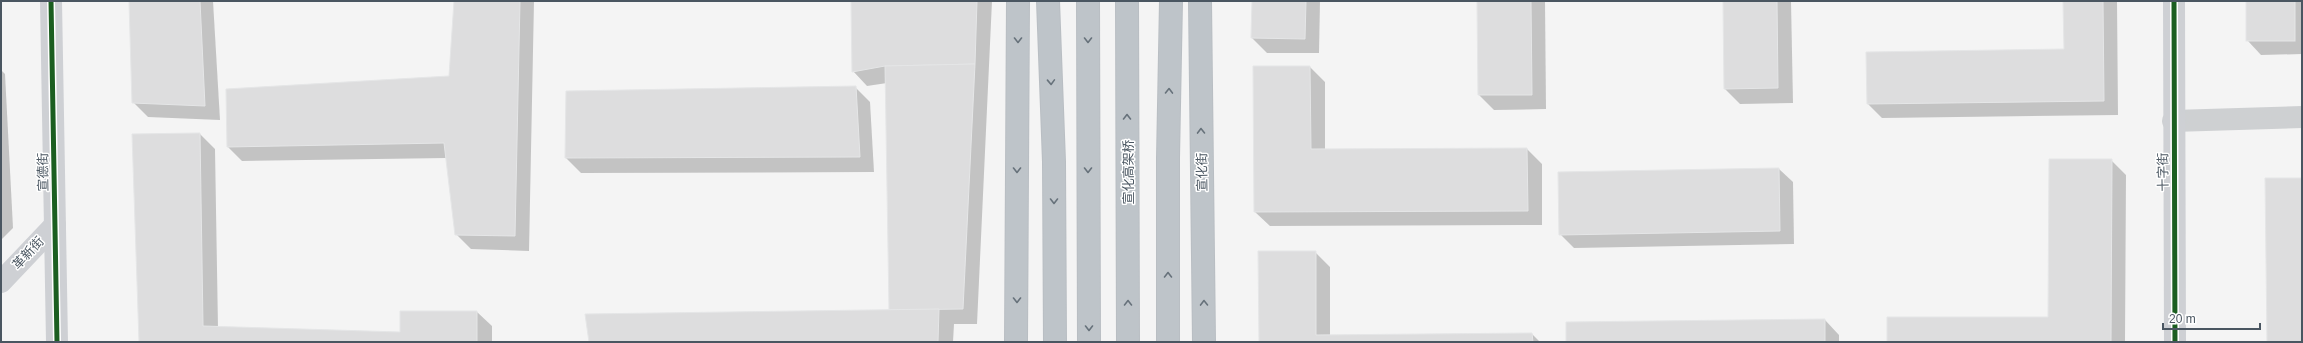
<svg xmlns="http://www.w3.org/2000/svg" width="2303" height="343" viewBox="0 0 2303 343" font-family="Helvetica,'Noto Sans SC',sans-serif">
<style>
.shadow{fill:#0003}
.building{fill:#ddddde;stroke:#e5e6e7}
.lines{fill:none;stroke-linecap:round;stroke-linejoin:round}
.highway-casing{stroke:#b9bec3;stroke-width:24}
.street{stroke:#ced0d2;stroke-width:22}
.secondary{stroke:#ced0d4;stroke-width:22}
.highway{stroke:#bec4c9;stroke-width:22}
.cycleway-casing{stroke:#fff;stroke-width:8}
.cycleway{stroke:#1b5e20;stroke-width:5}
.oneway{stroke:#67727b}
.labels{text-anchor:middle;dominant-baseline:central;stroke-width:3;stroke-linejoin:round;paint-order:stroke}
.street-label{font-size:13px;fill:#4a5661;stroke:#fff}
</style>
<rect width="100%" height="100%" fill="#f4f4f4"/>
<g class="shadow">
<polygon points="130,1 213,1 220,120 148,117 133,102"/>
<polygon points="455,1 534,1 529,251 471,249 456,234 447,158 242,161 228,147 449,77"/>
<polygon points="852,1 992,1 977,324 954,324 953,342 590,342 890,311 887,83 867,86 853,71"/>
<polygon points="1253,1 1320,1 1319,53 1267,53 1252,38"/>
<polygon points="1478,1 1545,1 1546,109 1494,110 1479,95"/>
<polygon points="1724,1 1791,1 1793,103 1740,104 1725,89"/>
<polygon points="2064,1 2117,1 2118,115 1882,118 1868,104 2065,50"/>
<polygon points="2247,1 2302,1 2302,54 2261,55 2248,41"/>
<polygon points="1310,67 1325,82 1325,150 1527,149 1542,164 1542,225 1270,226 1255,212"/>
<polygon points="1,70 5,74 13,228 1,240"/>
<polygon points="855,87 870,102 874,172 581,173 566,158 567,92"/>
<polygon points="200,134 215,149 218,328 401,333 477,312 492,326 492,342 140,342 133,135"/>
<polygon points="2111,160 2126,175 2125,342 1888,342 2049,318"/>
<polygon points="1779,169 1793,182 1794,244 1574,248 1560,234 1559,173"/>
<polygon points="1315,252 1330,267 1330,336 1532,334 1540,342 1260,342"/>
<polygon points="1825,320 1839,335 1839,342 1567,342"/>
</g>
<g class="building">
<polygon points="129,1 200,1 205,106 132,103"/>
<polygon points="454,1 520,1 515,236 455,235 444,143 227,147 226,89 449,76"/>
<polygon points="851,1 977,1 975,64 885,66 852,72"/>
<polygon points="1252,1 1306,1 1305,39 1251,38"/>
<polygon points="1477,1 1531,1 1532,95 1478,95"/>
<polygon points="1723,1 1777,1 1778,88 1724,89"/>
<polygon points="2063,1 2103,1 2104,101 1867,104 1866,52 2064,49"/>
<rect x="2246" y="1" width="49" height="40"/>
<polygon points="975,64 963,309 889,310 885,66"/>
<polygon points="1253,66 1310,66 1311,149 1527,148 1528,211 1254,212"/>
<polygon points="856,86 860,157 565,158 566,91"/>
<polygon points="200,133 203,326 400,332 400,311 477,311 477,342 139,342 132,134"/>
<polygon points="2049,159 2112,159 2111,342 1887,342 1887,317 2048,317"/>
<polygon points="1779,168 1780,231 1559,235 1558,172"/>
<polygon points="2265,178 2302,178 2302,342 2267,342"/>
<polygon points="1258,251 1316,251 1316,335 1532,333 1533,342 1259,342"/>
<polygon points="939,309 938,342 589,342 585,314"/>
<polygon points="1825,319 1825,342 1566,342 1566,322"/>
</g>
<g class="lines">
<defs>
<g id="highway">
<polyline points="1048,1 1054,162 1055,342"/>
<polyline points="1088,1 1089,342"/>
<polyline points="1127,1 1128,342"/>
<polyline points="1200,1 1204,342"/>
<polyline points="1016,342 1018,1"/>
<polyline points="1168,342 1168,158 1171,1"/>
</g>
</defs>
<use href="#highway" class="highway-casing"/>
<polyline class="street" points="2173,121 2302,117"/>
<g class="secondary">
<polyline points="51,1 57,342"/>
<polyline points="2174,1 2175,342"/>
<polyline points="1,282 55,225"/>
</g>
<use href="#highway" class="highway"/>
<defs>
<g id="cycleway">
<polyline points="51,1 57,342"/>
<polyline points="2174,1 2175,342"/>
</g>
</defs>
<use href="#cycleway" class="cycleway-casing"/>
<use href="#cycleway" class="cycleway"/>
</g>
<defs><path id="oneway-chevron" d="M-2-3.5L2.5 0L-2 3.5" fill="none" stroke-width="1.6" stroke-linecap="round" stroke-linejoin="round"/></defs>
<g class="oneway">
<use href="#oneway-chevron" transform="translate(1018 40) rotate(90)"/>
<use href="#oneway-chevron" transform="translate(1088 40) rotate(90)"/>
<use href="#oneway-chevron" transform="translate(1051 82) rotate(88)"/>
<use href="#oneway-chevron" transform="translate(1169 91) rotate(-89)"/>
<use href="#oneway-chevron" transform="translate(1127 117) rotate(-90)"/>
<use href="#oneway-chevron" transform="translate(1201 131) rotate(-91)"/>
<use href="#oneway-chevron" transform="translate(1017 170) rotate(90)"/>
<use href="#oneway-chevron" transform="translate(1088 170) rotate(90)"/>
<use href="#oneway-chevron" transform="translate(1054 201) rotate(90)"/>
<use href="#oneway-chevron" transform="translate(1168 275) rotate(-90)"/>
<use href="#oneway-chevron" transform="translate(1017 300) rotate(90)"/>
<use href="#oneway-chevron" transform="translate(1128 303) rotate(-90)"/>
<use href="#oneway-chevron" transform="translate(1204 303) rotate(-91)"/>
<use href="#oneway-chevron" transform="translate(1089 328) rotate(90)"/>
</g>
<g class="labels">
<g class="street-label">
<text transform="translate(43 172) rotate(-91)">宣德街</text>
<text transform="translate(1128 172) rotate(-90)">宣化高架桥</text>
<text transform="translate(1202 172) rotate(-91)">宣化街</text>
<text transform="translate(2163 172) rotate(-91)">十字街</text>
<text transform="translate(28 253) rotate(-47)">革新街</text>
</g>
</g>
<rect width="2303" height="343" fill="none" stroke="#4a5661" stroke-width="4"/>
<path d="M2163 323v6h97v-6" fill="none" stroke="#4a5661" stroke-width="2"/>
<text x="2169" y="323" font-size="12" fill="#4a5661" stroke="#ffffff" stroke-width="3" paint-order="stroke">20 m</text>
</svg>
